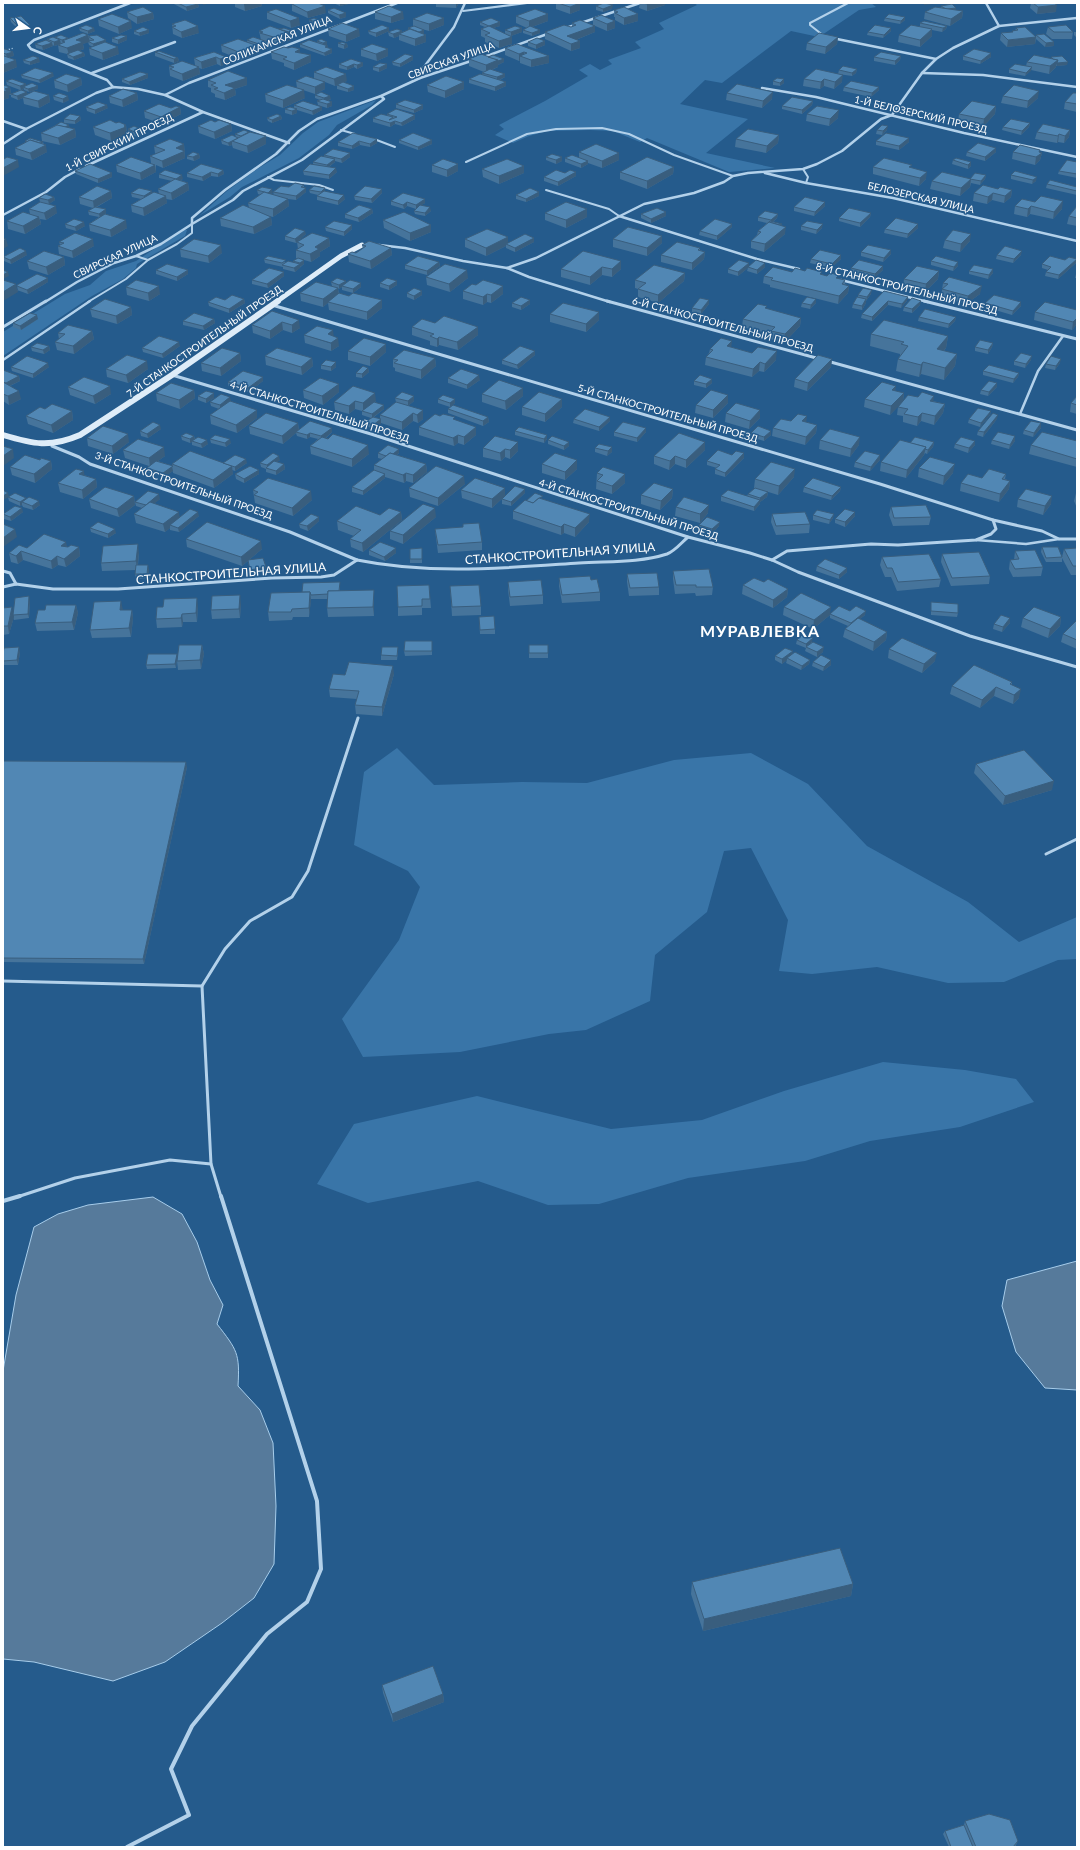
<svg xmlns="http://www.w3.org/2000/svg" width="1080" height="1850" viewBox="0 0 1080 1850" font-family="Lato,sans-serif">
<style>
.green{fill:#3975a8}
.water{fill:#567a9b;stroke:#a7cdeb}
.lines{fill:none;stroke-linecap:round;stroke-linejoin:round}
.path{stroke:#b3d1ea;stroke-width:1.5;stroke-dasharray:1 2;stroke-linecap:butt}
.lane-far3{stroke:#b3d1ea;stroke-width:2}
.lane-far2{stroke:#b3d1ea;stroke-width:2.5}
.lane-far1{stroke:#b3d1ea;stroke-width:3}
.lane{stroke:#b3d1ea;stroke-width:4}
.street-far1{stroke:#b3d1ea;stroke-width:2.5}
.street{stroke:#b3d1ea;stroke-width:3}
.secondary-far1{stroke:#deecf8;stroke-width:5}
.secondary{stroke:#deecf8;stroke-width:6}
.wall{fill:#46749b;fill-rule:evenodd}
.shaded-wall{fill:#395e7e}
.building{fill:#5187b4;stroke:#395e7e}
.labels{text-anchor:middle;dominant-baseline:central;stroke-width:3;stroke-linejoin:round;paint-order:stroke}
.far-street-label{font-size:10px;fill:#fff;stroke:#255b8c}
.street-label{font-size:12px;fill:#fff;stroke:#255b8c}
.district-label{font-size:16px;font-weight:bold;letter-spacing:1px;fill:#fff;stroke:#255b8c}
</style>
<rect width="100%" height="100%" fill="#255b8c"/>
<g class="green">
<polygon points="694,3 871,3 876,7 859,10 819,37 791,31 722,83 705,80 680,104 748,119 706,153 775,168 729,172 647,138 640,142 613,131 590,130 547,131 529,136 513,143 495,135 504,129 499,125 545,101 588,76 579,70 590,64 600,70 612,64 608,60 641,48 635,42 664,29 659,23 697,5"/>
<polygon points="376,100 372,105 337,125 329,135 299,158 242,187 230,197 199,216 227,191 257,169 280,155 303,133 318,122"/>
<polygon points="183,230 187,230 185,236 137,264 136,268 123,279 92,296 3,356 3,332 65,294 90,285 106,271 136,261"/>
<polygon points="397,748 434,785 522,782 587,783 674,760 751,753 808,784 867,846 968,902 1019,942 1077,917 1077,959 1058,960 1004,982 948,983 877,967 812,974 779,971 788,920 751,848 724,851 707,912 655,955 650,1001 586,1030 549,1034 460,1052 363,1057 342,1019 399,940 420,887 408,871 354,845 364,772"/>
<polygon points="883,1062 965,1070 1016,1079 1034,1102 960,1127 870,1141 805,1161 688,1178 599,1204 548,1205 478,1181 368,1203 317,1184 354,1124 477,1096 611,1129 702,1120 784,1091"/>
</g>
<g class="water">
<path d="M153 1197 182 1214 197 1242 210 1280 223 1305 217 1324C237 1350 240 1353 238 1386L260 1410 273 1443 276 1506 274 1564 254 1598 222 1623 165 1662 113 1681 34 1662 3 1659V1371L16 1295 34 1227 58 1214 88 1205Z"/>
<polygon points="1077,1261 1077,1390 1045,1388 1016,1352 1002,1306 1007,1280"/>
</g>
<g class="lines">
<polyline class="path" points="3,51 14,48"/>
<g class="lane-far3">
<polyline points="463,11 527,3"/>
<polyline points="824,36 810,25 810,23 848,3"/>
<polyline points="341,130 355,134"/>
<polyline points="374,139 395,147"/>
<polyline points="466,162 527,134 556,129 602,128 629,134 674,155 733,176"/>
<polyline points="803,169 808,177 806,183"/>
<polyline points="268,177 274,180 319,185 333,190"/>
<polyline points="546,190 609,209 619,216"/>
<polyline points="136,256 148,260"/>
<polyline points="88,302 126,279 148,260 177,244 192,233 192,224"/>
</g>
<g class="lane-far2">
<polyline points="3,360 90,301"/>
<polyline points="1020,414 1038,371 1063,336"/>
<polyline points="976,540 1026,544 1059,539"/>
</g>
<g class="lane-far1">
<polyline points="1046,854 1077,839"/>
<polyline points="3,981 202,986 211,1164 221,1197"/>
<polyline points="202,986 225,949 250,921 292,897 308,871 358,718"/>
<polyline points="17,1197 75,1178 170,1160 211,1164"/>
</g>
<g class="lane">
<polyline points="3,1201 20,1196"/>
<polyline points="127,1847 189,1815 171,1769 192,1726 267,1634 307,1602 321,1569 317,1501 221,1196"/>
</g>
<g class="street-far1">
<polyline points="986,3 999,26"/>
<polyline points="566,28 640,3"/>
<polyline points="832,38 936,59"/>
<polyline points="481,58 550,33"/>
<polyline points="92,73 175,42"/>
<polyline points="922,73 983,75 1077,87"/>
<polyline points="420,78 418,75 454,27 465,3"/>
<polyline points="113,87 107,80 31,49 28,45 34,40 130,3"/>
<polyline points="762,88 816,97 964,133 1077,157"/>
<polyline points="165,95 189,83 397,3"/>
<polyline points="3,121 26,129"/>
<polyline points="3,144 26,129 96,93 113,87 138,89 165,95 203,112 289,143"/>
<polyline points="86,166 203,112"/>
<polyline points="765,173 806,183 893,198 1077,241"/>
<polyline points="3,215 46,192 65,177 80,169"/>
<polyline points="619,216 757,259 799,269"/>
<polyline points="192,224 233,200 243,191 302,160 384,99 381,96"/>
<polyline points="379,245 405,248 463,261 507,268 529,277 610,302"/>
<polyline points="507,268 536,258 644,204 694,193 724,182 733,176 748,173 803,169 817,164 842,151 881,119 892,115 922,73 936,59 953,48 999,26 1077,18"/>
<polyline points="841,280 928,302"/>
<polyline points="45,302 77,282 114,263 136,256 161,244 192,224 192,218 225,190 276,154 299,131 317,119 381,96 420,78 474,60"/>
</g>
<g class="street">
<polyline points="607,301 820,359"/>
<polyline points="924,301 1077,339"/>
<polyline points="272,305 880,484 993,520 1042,531 1059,539 1077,539"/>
<polyline points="3,327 46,301"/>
<polyline points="827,361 1077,430"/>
<polyline points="172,375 371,434 688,537 750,553 772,560 798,572 970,636 1077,667"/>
<polyline points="52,446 79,457 90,464 290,532 357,560"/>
<polyline points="772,560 787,551 871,544 898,545 976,540 991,534 996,529 993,520"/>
<polyline points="3,571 10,573 16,584"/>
<path d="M3 587 16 584 53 589H118L272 578 321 577 334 575 357 560C431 575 504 568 579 563 608 561 639 563 667 554 675 551 681 543 688 537"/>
</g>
<polyline class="secondary-far1" points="276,302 341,256 362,245"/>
<path class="secondary" d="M3 435C33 444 50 448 80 435L172 375 278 301"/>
</g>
<g class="wall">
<polygon points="172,3 197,3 198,4 199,7 187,11"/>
<polygon points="235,3 261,3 262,6 245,11 235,7"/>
<polygon points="333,3 353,3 340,6"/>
<polygon points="436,3 459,3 456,8 436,7"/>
<polygon points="556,3 579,3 580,10 570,14 556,9"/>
<polygon points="640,3 665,3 665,5 647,11 639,8"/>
<polygon points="1031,3 1054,3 1056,12 1037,14 1030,8"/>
<polygon points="292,4 326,13 308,18 292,11"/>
<polygon points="596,6 612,9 603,12 596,10"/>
<polygon points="941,6 956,8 955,10 963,11 962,18 950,26 924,19 925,12 941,8"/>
<polygon points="328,10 346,17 340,19 328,13"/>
<polygon points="614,10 638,14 638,21 624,25 615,20 615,17 614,17"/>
<polygon points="127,12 153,13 154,19 137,24 128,18"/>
<polygon points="267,12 300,25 291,28 267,19"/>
<polygon points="375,12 404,19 391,23 375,19"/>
<polygon points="601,15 615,28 607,31 593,25 593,18"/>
<polygon points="516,16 548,21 532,27 540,33 532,36 523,33 523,30 527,28 516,23"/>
<polygon points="10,18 30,28 19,30 11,22"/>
<polygon points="444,18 444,25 429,31 418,28 424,30 424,34 423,34 426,35 426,42 415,46 399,40 399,36 394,38 389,36 388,32 402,31 402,32 408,30 408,28 414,26 413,26 413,19"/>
<polygon points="885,18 905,20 900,24 884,21"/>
<polygon points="98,19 132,28 119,34 99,26"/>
<polygon points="309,20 325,22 325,25 320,27 310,23"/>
<polygon points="480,22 500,26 493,28 505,34 505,30 522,28 522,32 511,36 505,34 512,44 499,48 485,42 485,38 481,36 481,29 485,27 480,25"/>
<polygon points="572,23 595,26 595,32 576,40 580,41 580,48 571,51 545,39 545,32 571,27 572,27"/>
<polygon points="920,23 947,26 946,29 942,32 932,30 932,36 920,47 898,42 899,35 920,26"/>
<polygon points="172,24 199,33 182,38 173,34"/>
<polygon points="1048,27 1073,32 1072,39 1052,39 1046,34"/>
<polygon points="79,28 95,31 88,34 80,31"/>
<polygon points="1016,28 1036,37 1036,35 1054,42 1054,46 1045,47 1036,39 1035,44 1007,47 1000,40 1001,33 1012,32 1012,31 1015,31"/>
<polygon points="328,29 360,36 346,42 329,36"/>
<polygon points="134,31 149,33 140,36 134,34"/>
<polygon points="259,31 293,35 290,36 291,40 278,45 271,43 271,47 265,49 258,47 258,53 242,60 222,52 221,45 247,42 247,40 261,40"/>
<polygon points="368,31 389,31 376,37 369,34"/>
<polygon points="891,31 883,38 867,35 868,32"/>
<polygon points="1074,32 1077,32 1077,38 1074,35"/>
<polygon points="88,35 89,36 106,40 106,43 119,54 103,60 90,55 89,48 93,47 89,45 88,42 83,44 84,49 79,51 84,53 85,56 74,60 68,58 67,54 59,52 58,45 54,46 53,45 53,46 43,50 36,48 35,44 47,41 47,39 55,38 55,37 68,38 68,39"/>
<polygon points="838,37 837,44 825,54 806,50 807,43"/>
<polygon points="112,38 127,40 118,44 112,42"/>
<polygon points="317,41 327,42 327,45 326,46 328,48 332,49 332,53 325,56 300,47 300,44 317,42"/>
<polygon points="545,41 545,45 536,49 528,46 528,42"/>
<polygon points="338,43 347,44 348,47 344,49 338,47"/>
<polygon points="288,48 300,49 300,53 311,62 294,70 284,66 284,63 272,59 271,52"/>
<polygon points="505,48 549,56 549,63 531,67 520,63 520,60 519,61 505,55"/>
<polygon points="3,49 13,52 14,56 9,57 17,67 3,73"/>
<polygon points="361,49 388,49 388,56 377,61 361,56"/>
<polygon points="155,52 178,58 179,61 174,63 155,56"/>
<polygon points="214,52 226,64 221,66 217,64 202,69 199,68 200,74 183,81 170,76 169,66 195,65 194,58"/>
<polygon points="991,53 991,57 980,64 963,60 963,56"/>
<polygon points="901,56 900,60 895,65 874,61 874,57"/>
<polygon points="1051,57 1067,65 1056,66 1056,67 1049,74 1031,70 1025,76 1009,73 1009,69 1026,66 1027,62 1051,58"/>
<polygon points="469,59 504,62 498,65 498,67 492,70 505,77 500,80 506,86 495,91 469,83 469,79 482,74 482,73 484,72 469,66"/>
<polygon points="23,60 40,62 30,65 24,63"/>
<polygon points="413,60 400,67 393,65 392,62"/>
<polygon points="363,63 363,66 357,69 354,67 347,70 339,68 339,64"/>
<polygon points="387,64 387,68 379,72 373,70 373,67"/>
<polygon points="816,69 842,82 834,89 824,86 820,89 803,86 804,79"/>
<polygon points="857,69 856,73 852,76 838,74 839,70"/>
<polygon points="314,72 347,81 343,82 354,86 354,90 348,92 337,89 337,85 341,83 335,86 325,82 325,89 315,94 297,88 296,81 314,79"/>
<polygon points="148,74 148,78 130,85 122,82 122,79"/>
<polygon points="21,75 54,76 40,83 22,78"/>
<polygon points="81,78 82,85 68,92 55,88 54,80"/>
<polygon points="784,79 784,83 780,86 773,85 773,81"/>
<polygon points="208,80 247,85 235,89 236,95 225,100 215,97 215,94 211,92 211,88 208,87"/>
<polygon points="6,81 26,85 38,89 29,92 24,90 24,89 21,90 28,94 49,95 50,102 39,108 24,104 23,98 18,100 11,97 11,95 9,95 9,98 3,100 3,85 10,87 11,94 20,90 7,85"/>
<polygon points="427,85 464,89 445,98 428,92"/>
<polygon points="844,87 879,87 879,90 871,97 843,91"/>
<polygon points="137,93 138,100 123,107 110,103 109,96"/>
<polygon points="727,93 772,99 762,108 726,100"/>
<polygon points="1077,93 1077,112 1064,109 1065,102"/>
<polygon points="265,94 305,98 283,108 266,102"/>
<polygon points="315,95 331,99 328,101 332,102 332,106 327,108 318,105 317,101 320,100 315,98"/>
<polygon points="53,96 69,100 63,103 54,100"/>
<polygon points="1003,96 1038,98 1027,108 1001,103"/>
<polygon points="813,101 812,105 802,114 782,109 782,106"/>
<polygon points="396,104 423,109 414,113 396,108"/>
<polygon points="294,105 322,107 322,110 313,115 297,110 297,113 292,115 285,113 285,109 294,108"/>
<polygon points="996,106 995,114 983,127 958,122 959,114"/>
<polygon points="86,107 108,108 95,114 87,111"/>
<polygon points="180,107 181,114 162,124 145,118 144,111"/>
<polygon points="387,114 415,115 415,119 402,126 395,124 390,127 373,122 373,118 387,116"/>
<polygon points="807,114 838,118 829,126 806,121"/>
<polygon points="80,116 81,120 75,124 64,123 64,119"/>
<polygon points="281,116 282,119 272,123 268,121 267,118"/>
<polygon points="215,122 231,124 232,131 215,139 199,133 198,126"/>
<polygon points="116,123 126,125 127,134 111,141 95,135 93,127"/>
<polygon points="1030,123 1029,127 1021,135 1002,130 1003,127"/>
<polygon points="56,125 75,129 76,137 60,145 42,141 41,133"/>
<polygon points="128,129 143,130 144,134 137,137 128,133"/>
<polygon points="877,130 887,130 882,135 876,134"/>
<polygon points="1070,130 1069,137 1064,143 1058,142 1057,143 1035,139 1037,132"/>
<polygon points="249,132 266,136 266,144 248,153 233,148 232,145 229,146 222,144 221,140 236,137 235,134"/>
<polygon points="779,135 778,143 766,153 735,147 736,139"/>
<polygon points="377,139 377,143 370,147 360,145 352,149 338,146 338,142"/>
<polygon points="399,140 432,140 432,144 418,150 399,143"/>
<polygon points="25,141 43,142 47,152 32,160 16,155 15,148 26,142"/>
<polygon points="876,141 909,142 899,150 876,145"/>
<polygon points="184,144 185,158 163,168 156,165 156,172 141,180 117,172 116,165 151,163 150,156 156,154 155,153 154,146"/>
<polygon points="579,152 619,160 602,168 588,163 588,164 581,168 565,162 565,158 579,157"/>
<polygon points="967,152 996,152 985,161 966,156"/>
<polygon points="1013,152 1040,152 1042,153 1040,160 1035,165 1012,159"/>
<polygon points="350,153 350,157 342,163 335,161 335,162 329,167 337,172 329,179 304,175 303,171 313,165 313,162 324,156 324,155"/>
<polygon points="199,154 200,158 194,161 187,159 187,156"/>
<polygon points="546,157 562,161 556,164 546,160"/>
<polygon points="953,160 971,162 971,166 968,169 952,164"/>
<polygon points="1077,162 1077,178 1058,174 1059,171"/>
<polygon points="458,164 458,171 447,177 432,172 432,165"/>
<polygon points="674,167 673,174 647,189 620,179 620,172"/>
<polygon points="873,167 912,168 926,179 919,186 873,174"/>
<polygon points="482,169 524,173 499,184 483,177"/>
<polygon points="223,170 224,174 218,177 211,176 203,181 187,177 187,173"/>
<polygon points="75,171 112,177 98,183 76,174"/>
<polygon points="159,174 183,179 180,180 188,183 189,190 172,200 166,199 167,203 144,216 132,212 131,205 141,199 132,197 131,193 152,191 152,193 159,194 158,189 172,181 159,178"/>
<polygon points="986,175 985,179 980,185 971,183 970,187 960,196 930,189 932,181 970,179"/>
<polygon points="1011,175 1036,181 1032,184 1011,179"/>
<polygon points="576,176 558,186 544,181 544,177"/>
<polygon points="1047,184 1077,187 1077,195 1046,188"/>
<polygon points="304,185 304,188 306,188 306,192 296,200 288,199 289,206 273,217 265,215 271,217 272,225 254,234 221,226 220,218 249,208 248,203 261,195 258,194 257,190 273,193 271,194 274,195 273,192 289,187"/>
<polygon points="382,189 382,193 372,203 355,200 354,196"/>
<polygon points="309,190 325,191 345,199 338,205 317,200 317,196 318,195 310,193"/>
<polygon points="1012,190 1011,197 1004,203 992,200 987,204 973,201 974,193"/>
<polygon points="111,191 112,198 97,207 106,209 106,213 105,214 127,228 111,237 90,231 89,224 99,217 89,215 88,211 93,208 80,204 79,197"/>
<polygon points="516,195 539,196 526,202 516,199"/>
<polygon points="54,197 55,200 49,204 57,213 46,220 40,219 41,224 25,234 8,229 7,221 30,214 29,209 40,202 39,198"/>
<polygon points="425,199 425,203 421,205 431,211 425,216 415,214 414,211 417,208 416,209 407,206 404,209 391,205 391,201"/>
<polygon points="1022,199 1062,209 1053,219 1030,214 1027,217 1014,214 1015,206"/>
<polygon points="825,206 814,216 794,211 794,207"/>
<polygon points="1077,206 1077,226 1067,224 1069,216"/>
<polygon points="372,209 373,213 359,222 345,218 345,214"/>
<polygon points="545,213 587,217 566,228 545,220"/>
<polygon points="871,213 870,217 860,227 839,221 839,218"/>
<polygon points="641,214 666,216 651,223 641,218"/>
<polygon points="778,214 777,218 773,222 781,226 785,234 764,252 751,248 751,241 757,235 758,231 767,223 758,221 758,217"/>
<polygon points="383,220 431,232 410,241 384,228"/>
<polygon points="65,224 85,226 76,231 66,228"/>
<polygon points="918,224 918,228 907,238 884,233 885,229"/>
<polygon points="352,225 352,229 344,236 326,231 325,227"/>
<polygon points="801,226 822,228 816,234 801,230"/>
<polygon points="732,227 717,240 699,235 700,231"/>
<polygon points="306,234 296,243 285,240 285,236"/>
<polygon points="662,236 662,243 647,256 613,247 613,239"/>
<polygon points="508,237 508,243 534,242 515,252 506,248 506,246 486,256 465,247 465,239"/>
<polygon points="329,238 330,246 320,252 320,256 311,262 304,260 304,264 295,272 283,269 283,267 265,263 264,259 286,262 293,262 293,261 304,260 296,258 296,250 298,249 297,242"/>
<polygon points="945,240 970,241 960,252 943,248"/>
<polygon points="59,242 94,246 73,258 59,254 58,246 60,245"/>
<polygon points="362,245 391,248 392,255 371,269 349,262 348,254 356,253 363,249"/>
<polygon points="700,248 700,250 705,252 704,259 692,270 661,262 661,255"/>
<polygon points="180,249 222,253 209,263 181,257"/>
<polygon points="861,252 891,254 883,262 861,256"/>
<polygon points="27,255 11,264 4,261 3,257"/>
<polygon points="997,255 1021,255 1013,263 996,259"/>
<polygon points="64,257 65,265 48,275 29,269 27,261"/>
<polygon points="811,259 841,259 831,268 810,263"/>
<polygon points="1077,259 1076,263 1058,279 1045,276 1046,272 1048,270 1042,268 1042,264"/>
<polygon points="621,261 621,269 612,277 602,275 590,285 561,277 561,269"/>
<polygon points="931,261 958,266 953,271 931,265"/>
<polygon points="439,262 440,266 427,275 405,269 405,265"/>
<polygon points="749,263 749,266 765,267 757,274 747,271 748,268 738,276 728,273 728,269"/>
<polygon points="851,268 883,270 874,278 850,272"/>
<polygon points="993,269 993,273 988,279 969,274 969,271"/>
<polygon points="156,270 188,270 188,274 177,281 156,274"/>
<polygon points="939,271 938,279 925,292 903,287 904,279"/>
<polygon points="284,272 284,276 268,288 252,284 252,280"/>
<polygon points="792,272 822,275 845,280 845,284 849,286 848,293 838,304 770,287 770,285 763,283 764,276"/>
<polygon points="1077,272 1077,278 1075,278 1076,274"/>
<polygon points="685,273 684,281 658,303 638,297 638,289 635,288 635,280"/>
<polygon points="426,277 468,278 450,292 427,285"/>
<polygon points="397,281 397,285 389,290 380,287 380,283"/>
<polygon points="48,282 28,294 17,290 18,292 17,285"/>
<path d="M331 282 346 283 361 287 353 293 382 308 367 320 329 310 328 303 323 307 301 301 300 293 332 286ZM342 287V290L353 293 349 296 339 294 338 288 339 289Z"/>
<polygon points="943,283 980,294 966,304 941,297"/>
<polygon points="476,285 503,286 503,294 491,303 487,302 483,305 463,299 463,291"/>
<polygon points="126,287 160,294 149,301 127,295"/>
<polygon points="884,291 907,301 901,308 888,305 872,321 861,318 862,314"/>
<polygon points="407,293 422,295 414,300 407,297"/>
<polygon points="871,294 866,301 866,303 862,310 852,308 853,304 858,297 858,295"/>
<polygon points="244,299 245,303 229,313 209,306 208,302 225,300"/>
<polygon points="1021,302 1021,306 1012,315 985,307 985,303"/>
<polygon points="512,303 530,304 521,310 512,307"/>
<polygon points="802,303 816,303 810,309 801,307"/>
<polygon points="709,304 701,314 692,312 692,308"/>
<polygon points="920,305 912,313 903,311 904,307"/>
<polygon points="131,307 132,315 117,324 92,317 90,309"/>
<polygon points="1077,310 1077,324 1072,330 1034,320 1035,312"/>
<polygon points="272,311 300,328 292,333 283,330 270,339 253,333 252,325"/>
<polygon points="599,312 599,320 586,332 550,322 550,314"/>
<polygon points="919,317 956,317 955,321 948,328 918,321"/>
<polygon points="801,318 800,326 784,343 770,339 771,334 742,327 743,319"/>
<polygon points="38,319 21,330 13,327 13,323"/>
<polygon points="214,319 215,323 204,330 183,325 183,321"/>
<polygon points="412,327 478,335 458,350 439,345 437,347 430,345 430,341 412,335"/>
<polygon points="92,331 94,339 74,354 57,350 55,342 59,339 58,333"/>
<polygon points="871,334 948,336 946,348 944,351 957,354 955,366 944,380 921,374 919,377 896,371 898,359 900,356 900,354 870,346"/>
<polygon points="304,335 339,346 331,351 305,343"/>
<polygon points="993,343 992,347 988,354 975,351 975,347"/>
<polygon points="386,344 386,352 370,366 348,360 348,351"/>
<polygon points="49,346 50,350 44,354 32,351 31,347"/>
<polygon points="180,346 163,358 143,352 142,348"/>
<polygon points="731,347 776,360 764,372 759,371 752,377 705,365 706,357 709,353 710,349"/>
<polygon points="535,351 535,355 518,369 502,364 502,360"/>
<polygon points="240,353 241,361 221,376 202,371 201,363"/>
<polygon points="265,356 312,358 313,366 302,375 266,365"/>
<polygon points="435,358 436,366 421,379 395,371 395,368 393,367 393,359"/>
<polygon points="832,359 831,367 807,391 794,387 795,379"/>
<polygon points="1031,360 1025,368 1014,365 1014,361"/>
<polygon points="1060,363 1055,370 1045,368 1046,364"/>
<polygon points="321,365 336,367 331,371 321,369"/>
<polygon points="11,367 49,367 33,378 12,371"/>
<polygon points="368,368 369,372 362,378 356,377 356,373"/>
<polygon points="106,369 148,369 128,383 107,377"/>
<polygon points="3,370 19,376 20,381 10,386 21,399 9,405 3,401"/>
<polygon points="983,371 1019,373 1018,377 1013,383 983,375"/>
<polygon points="263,377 263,381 249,392 228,386 228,382"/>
<polygon points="448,378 480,380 467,389 448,383"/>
<polygon points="712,379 712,383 706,388 694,385 694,381"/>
<polygon points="68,387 111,394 95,404 70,395"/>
<polygon points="997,387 988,396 980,394 981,390"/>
<polygon points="523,388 523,396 506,410 482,402 482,394"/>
<polygon points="194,390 195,398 180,409 157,401 156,393"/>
<polygon points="303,390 339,392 323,405 304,398"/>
<polygon points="896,391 904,393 903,401 933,401 945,404 943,413 934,425 921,421 917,426 903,422 903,416 897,415 898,407 902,402 890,415 864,407 865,399"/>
<polygon points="728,395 728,403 713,418 695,413 696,405"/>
<polygon points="198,396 214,398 206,403 198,400"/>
<polygon points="414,396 414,401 408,406 423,419 418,423 413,421 402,430 381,423 373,429 366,426 365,422 371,418 362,415 362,411 355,409 349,414 335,410 334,402 376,401 375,402 384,409 374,417 380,419 380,415 396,402 395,398"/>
<polygon points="1077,396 1077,414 1070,412 1071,403"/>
<polygon points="438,399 455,399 455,403 450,407 438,403"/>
<polygon points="210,402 231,402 257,418 237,433 211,424 210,415 219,409 211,406"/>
<polygon points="522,407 562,407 545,422 522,415"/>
<polygon points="448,409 488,417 489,422 483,426 448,413"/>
<polygon points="760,410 760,418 749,429 725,422 726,413"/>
<polygon points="72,411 73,420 53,433 28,424 26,416"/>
<polygon points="991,411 990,415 980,427 968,423 969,419"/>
<polygon points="610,417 610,421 599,431 573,423 574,419"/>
<polygon points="997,419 983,437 977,435 978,431"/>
<polygon points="791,421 806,422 817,425 816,433 805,445 772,436 773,428"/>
<polygon points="298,423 299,430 332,432 326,438 369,454 352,467 311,454 310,446 318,439 310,437 307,439 297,436 296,433 283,444 250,434 249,426"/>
<polygon points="1041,423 1041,428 1033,437 1023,434 1024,430"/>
<polygon points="419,427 476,427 476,435 464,445 458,443 454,446 419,435"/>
<polygon points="646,428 646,432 637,442 614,436 614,432"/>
<polygon points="161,429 148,438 141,436 140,431"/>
<polygon points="515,431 547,435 547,439 544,443 515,435"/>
<polygon points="771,431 771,435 764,441 751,437 751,433"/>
<polygon points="181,436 194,436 195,439 208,444 202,448 192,445 192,442 190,443 182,440"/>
<polygon points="495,436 518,451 510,459 505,457 501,461 483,457 483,448"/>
<polygon points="87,438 129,442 113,454 88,446"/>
<polygon points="210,439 231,443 226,447 211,443"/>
<polygon points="548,440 569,442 569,446 564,450 548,444"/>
<polygon points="820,440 859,445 850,457 819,449"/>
<polygon points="992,440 1015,441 1009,449 991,444"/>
<polygon points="975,441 975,445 968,453 954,448 955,444"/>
<polygon points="1077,441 1077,467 1029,454 1031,445"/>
<polygon points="705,442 705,450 686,468 675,464 669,470 654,464 654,456"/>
<polygon points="934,442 933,447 927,454 925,453 924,455 906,478 880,471 881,462 910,443"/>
<polygon points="595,448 612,452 607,456 595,452"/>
<polygon points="123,450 165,456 158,461 172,466 172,464 223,463 247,463 235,471 232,470 233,474 214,488 173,473 173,471 164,477 147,472 147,468 149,466 125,458"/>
<polygon points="378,453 399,453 397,455 426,464 427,472 413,483 406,481 404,483 385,477 385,478 363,495 352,492 352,487 374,470 374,465 382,459 378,458"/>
<polygon points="744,453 744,458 725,477 715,474 715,469 717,468 707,465 707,461 732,455"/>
<polygon points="880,455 880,460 870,471 854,467 855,462"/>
<polygon points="40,460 51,461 52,469 35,483 12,475 10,467"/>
<polygon points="280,460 277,462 284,464 285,469 276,475 266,472 266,469 261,467 260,463"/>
<polygon points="577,460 577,469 565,480 542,473 542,464"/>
<polygon points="919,468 953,473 943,485 918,477"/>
<polygon points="259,470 259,474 244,483 236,479 235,474"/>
<polygon points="84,471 84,475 96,479 97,487 83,499 60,492 58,483"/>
<polygon points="597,473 625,483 612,494 596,489"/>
<polygon points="1006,474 1005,479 1010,481 1009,489 999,502 960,491 961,483"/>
<polygon points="794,477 778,495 762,490 768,492 767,497 760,502 760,504 754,511 721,501 721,496 747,496 748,494 755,488 754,488 755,479"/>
<polygon points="465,484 438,506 410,497 409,488"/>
<polygon points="804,487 841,487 840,491 831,500 803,492"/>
<polygon points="505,488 505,496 492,508 462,498 461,490"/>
<polygon points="525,489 525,493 511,506 502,504 502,499"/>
<polygon points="673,489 672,498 660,510 641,504 641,495"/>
<polygon points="253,490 312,500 293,516 255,503"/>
<polygon points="1076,493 1077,493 1077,508 1074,501"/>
<polygon points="134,496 135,505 119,517 91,508 89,499"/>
<polygon points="8,497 26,498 26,499 40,505 33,510 23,507 22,505 20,506 9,501"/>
<polygon points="160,499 154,503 180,517 199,516 179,532 170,530 170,528 165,532 136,523 134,514 142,508 136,506 135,502"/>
<polygon points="543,499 589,522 575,537 564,533 561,535 513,519 513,511 526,501"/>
<polygon points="1018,499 1051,504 1043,515 1017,507"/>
<polygon points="676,507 708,513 700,523 675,516"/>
<polygon points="891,507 931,517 929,525 893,526 889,515"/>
<polygon points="23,512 11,521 4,519 3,514"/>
<polygon points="401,512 402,520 363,552 351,547 350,539 354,536 338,530 337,521"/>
<polygon points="855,512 855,516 845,527 835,523 835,519"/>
<polygon points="772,514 810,524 809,533 776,535 771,522"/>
<polygon points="813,515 833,518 829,524 813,520"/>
<polygon points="319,517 319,521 308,531 300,528 299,524"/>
<polygon points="436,517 403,544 390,539 390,531"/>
<polygon points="699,525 719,526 712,534 698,529"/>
<polygon points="90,528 116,533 108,538 91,532"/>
<polygon points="435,529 482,542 482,550 438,553 436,538"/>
<polygon points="186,539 262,549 249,560 266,567 266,572 251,574 248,561 242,566 187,547"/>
<polygon points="79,547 80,556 66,567 58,565 52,569 23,560 18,564 11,562 9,553 27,548"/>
<polygon points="1042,547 1062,557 1064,549 1077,548 1077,575 1071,575 1062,558 1062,562 1046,562 1041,552"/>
<polygon points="396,548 396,553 385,561 369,555 369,550"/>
<polygon points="422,548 422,563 410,563 410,549"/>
<polygon points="1015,551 1043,567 1041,576 1013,577 1009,569 1010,560 1014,560"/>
<polygon points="139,553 138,565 149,569 148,578 136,579 135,574 136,570 102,571 101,563"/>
<polygon points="942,554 990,576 989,584 951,586 941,562"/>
<polygon points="882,557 941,579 939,587 897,591 891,577 885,577 880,565"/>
<polygon points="817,566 847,572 839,579 816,571"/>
<polygon points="673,571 713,587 712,595 696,596 695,593 675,594 673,579"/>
<polygon points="627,574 659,587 659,595 629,596 627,582"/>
<polygon points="559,578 591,580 600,592 600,601 562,603 559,586"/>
<polygon points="340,582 340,591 374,590 374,616 328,617 327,608 327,599 311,599 309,617 293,617 292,620 269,621 268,612 302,592"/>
<polygon points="508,582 543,595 543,604 510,606 508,590"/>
<polygon points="429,585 431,608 422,608 422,615 398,616 398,607"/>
<polygon points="743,585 788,589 787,597 773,608 742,594"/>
<polygon points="450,586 481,606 481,615 452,616"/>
<polygon points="30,601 29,618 14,620 14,617 9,634 3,635 3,608 13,614"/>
<polygon points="931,602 958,613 957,617 931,615"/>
<polygon points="241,604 240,618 212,619 211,610"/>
<polygon points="76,605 78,613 74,630 37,631 35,623 45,610"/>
<polygon points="198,606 197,622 183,622 182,627 157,628 156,619"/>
<polygon points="784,607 830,615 813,629 783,615"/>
<polygon points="132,610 133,618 131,637 92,638 90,630"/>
<polygon points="850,611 865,615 860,619 887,632 886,640 873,651 843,637 845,629 848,626 830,618 830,614"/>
<polygon points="479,617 495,629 495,634 480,634"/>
<polygon points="1061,617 1060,626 1048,638 1021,627 1023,618"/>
<polygon points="1077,620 1077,649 1061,642 1063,634"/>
<polygon points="1010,623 1002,632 993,629 994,624"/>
<polygon points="797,640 812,642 823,652 817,657 805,651 806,648 796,644"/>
<polygon points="432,641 432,655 405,656 404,651"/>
<polygon points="202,645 204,654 201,669 178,670 177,661"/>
<rect x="529" y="645" width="19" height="13"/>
<polygon points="889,649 935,661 922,673 888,658"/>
<polygon points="398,651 397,660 381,660 381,655"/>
<polygon points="20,652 18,665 3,665 3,654"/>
<polygon points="792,654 810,660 809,664 801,670 786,663 787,660 782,664 775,660 775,656"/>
<polygon points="177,658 176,668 147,669 146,665"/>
<polygon points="831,660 831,665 823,671 812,666 813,662"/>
<polygon points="394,674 382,716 356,714 355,705 357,699 330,697 329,689 345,675"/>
<polygon points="1012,682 1012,685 1019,698 1013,704 994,696 980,708 950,694 952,686"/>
<polygon points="3,761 187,767 144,964 3,962"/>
<polygon points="976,764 1052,790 1003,805 974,773"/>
<polygon points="692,1582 853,1584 851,1596 703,1631 691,1594"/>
<polygon points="382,1685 443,1694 444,1702 393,1722 383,1693"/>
<polygon points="965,1821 1018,1841 1015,1847 949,1847 943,1834 945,1831 964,1825"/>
</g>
<g class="shaded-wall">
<polygon points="203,3 211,3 203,5"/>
<polygon points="248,3 261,3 262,6 245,11 244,4"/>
<polygon points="340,3 353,3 340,6"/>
<polygon points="456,3 459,3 456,8"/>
<polygon points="580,3 580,10 570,14 570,7"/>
<polygon points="651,3 665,3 665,5 647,11 647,4"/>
<polygon points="924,3 942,3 924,5"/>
<polygon points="198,4 199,7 187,11 186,7"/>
<polygon points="613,5 612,9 603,12 603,9"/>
<polygon points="1057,5 1056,12 1037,14 1038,7"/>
<polygon points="325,6 326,13 308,18 307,12"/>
<polygon points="956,8 955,11 945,9"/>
<polygon points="963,11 962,18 950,26 951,19"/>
<polygon points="403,12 404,19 391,23 391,17"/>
<polygon points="153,13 154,19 137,24 137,17"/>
<polygon points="346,13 346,17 340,19 339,15"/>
<polygon points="548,14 548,21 529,28 529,21"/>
<polygon points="638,14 638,21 624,25 624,18"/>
<polygon points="905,17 905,20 900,24 901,21"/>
<polygon points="299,18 300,25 291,28 290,21"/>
<polygon points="444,18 444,25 429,31 429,24"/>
<polygon points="131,21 132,28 119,34 118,27"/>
<polygon points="615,21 615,28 607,31 607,24"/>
<polygon points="325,22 325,25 320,27 320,23"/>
<polygon points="500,22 500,26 490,29 489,26"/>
<polygon points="30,25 30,28 19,30 19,27"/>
<polygon points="198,26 199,33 182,38 181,32"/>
<polygon points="595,26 595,32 568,43 567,36"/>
<polygon points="947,26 946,29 942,32 943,28"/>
<polygon points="94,28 95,31 88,34 88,31"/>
<polygon points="389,28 389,31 376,37 376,33"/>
<polygon points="522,28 522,32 511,36 511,32"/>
<polygon points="891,28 891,31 883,38 884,35"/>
<polygon points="359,29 360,36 346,42 346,35"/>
<polygon points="932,29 932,36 920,47 920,40"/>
<polygon points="149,30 149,33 140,36 139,33"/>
<polygon points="424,30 424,34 419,36 419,32"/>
<polygon points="540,30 540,33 532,36 532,33"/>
<polygon points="293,31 293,35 290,36 291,40 278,45 277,38 286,33"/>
<polygon points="402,31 402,34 399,34 399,36 394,38 393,34"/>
<polygon points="88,35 90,42 83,44 84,49 69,55 67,48 76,40"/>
<polygon points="426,35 426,42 415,46 415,39"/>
<polygon points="127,36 127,40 118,44 118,40"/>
<polygon points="512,37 512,44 499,48 499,41"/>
<polygon points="838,37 837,44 825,54 826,47"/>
<polygon points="1036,37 1035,44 1007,47 1008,40"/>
<polygon points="60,40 61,44 54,46 54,42"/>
<polygon points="106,40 106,43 94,47 93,44"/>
<polygon points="545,41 545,45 536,49 536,45"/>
<polygon points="580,41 580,48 571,51 571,44"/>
<polygon points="327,42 327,45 323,47 323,43"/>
<polygon points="1054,42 1054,46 1045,47 1046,43"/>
<polygon points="52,43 53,46 43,50 42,46"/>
<polygon points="271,43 271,47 265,49 265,46"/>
<polygon points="347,44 348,47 344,49 344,45"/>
<polygon points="258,46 258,53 242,60 241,53"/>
<polygon points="118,47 119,54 103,60 102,53"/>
<polygon points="300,49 300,56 295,52"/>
<polygon points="332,49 332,53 325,56 324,53"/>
<polygon points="388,49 388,56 377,61 376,54"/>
<polygon points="13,52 14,56 7,58 6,54"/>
<polygon points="524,52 524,57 520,56 520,60 519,61 519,54"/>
<polygon points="84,53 85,56 74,60 73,57"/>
<polygon points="991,53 991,57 980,64 981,61"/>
<polygon points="311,55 311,62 294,70 294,63"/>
<polygon points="413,56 413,60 400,67 400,64"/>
<polygon points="549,56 549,63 531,67 531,60"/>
<polygon points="901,56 900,60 895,65 895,61"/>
<polygon points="216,57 217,64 202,69 201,62"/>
<polygon points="226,57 226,64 221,66 220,59"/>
<polygon points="39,58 40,62 30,65 30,62"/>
<polygon points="178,58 179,61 174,63 174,59"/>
<polygon points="504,59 504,62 498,65 498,67 486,72 486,65 498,60"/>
<polygon points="16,60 17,67 3,73 3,65"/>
<polygon points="1058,60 1056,67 1049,74 1050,66"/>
<polygon points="1068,62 1067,65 1057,66 1057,63"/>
<polygon points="363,63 363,66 357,69 357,65"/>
<polygon points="354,64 354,67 347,70 347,67"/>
<polygon points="387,64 387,68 379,72 379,68"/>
<polygon points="199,67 200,74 183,81 182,74"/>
<polygon points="1032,67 1031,71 1025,76 1026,73"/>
<polygon points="857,69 856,73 852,76 852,73"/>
<polygon points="53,73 54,76 40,83 39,80"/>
<polygon points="148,74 148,78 130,85 129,82"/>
<polygon points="346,74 347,81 335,86 334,79"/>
<polygon points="505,74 505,77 497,81 497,77"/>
<polygon points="843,75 842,82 834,89 835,82"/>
<polygon points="81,78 82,85 68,92 67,85"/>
<polygon points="247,78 247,85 235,89 236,95 225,100 224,93 225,85"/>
<polygon points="784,79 784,83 780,86 780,83"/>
<polygon points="824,79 824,86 820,89 821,82"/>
<polygon points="325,82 325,89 315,94 315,87"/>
<polygon points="464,82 464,89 445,98 445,91"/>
<polygon points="506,82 506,86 495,91 495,87"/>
<polygon points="26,84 27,88 23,87 24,89 21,90 20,86"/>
<polygon points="38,86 38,89 29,92 28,89"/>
<polygon points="354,86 354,90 348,92 348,89"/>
<polygon points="10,87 11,94 9,95 9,98 3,100 3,92 5,89"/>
<polygon points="879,87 879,90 871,97 872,93"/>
<polygon points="304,90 305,98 283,108 283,100"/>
<polygon points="1039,91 1038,98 1027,108 1028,101"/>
<polygon points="27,92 28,96 22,97 23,98 18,100 17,96"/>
<polygon points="773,92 772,99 762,108 763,101"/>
<polygon points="137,93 138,100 123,107 122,100"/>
<polygon points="49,95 50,102 39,108 38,101"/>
<polygon points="68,96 69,100 63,103 63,99"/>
<polygon points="330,96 331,99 325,102 324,98"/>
<polygon points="813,101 812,105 802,114 802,110"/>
<polygon points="332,102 332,106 327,108 327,104"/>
<polygon points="107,105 108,108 95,114 95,110"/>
<polygon points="423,105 423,109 414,113 414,110"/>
<polygon points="996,106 995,114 983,127 984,119"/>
<polygon points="180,107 181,114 162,124 161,117"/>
<polygon points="322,107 322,110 313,115 312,111"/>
<polygon points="297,109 297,113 292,115 292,111"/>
<polygon points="839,110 838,118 829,126 830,119"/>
<polygon points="415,115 415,119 402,126 401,123"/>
<polygon points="80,116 81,120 75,124 75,121"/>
<polygon points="281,116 282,119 272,123 272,120"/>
<polygon points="395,121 395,124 390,127 390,123"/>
<polygon points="1030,123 1029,127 1021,135 1022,131"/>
<polygon points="231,124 232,131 215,139 214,132"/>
<polygon points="69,125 70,128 65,127"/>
<polygon points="126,125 127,134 111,141 110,133"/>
<polygon points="888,126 887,130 882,135 883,131"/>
<polygon points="75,129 76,137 60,145 58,138"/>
<polygon points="143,130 144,134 137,137 137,133"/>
<polygon points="1070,130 1069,137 1064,143 1065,136"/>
<polygon points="1059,134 1058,142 1057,143 1058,136"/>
<polygon points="779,135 778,143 766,153 767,146"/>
<polygon points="266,136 266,144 248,153 247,146"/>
<polygon points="909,138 909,142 899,150 899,146"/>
<polygon points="377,139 377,143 370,147 370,144"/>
<polygon points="432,140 432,144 418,150 418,147"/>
<polygon points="232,141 232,145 229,146 228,143"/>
<polygon points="359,141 360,145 352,149 352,146"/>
<polygon points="184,144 185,158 163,168 162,161 176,148"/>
<polygon points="46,145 47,152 32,160 30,153"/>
<polygon points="996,148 996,152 985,161 985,157"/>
<polygon points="1040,150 1040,154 1042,153 1040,160 1035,165 1036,157 1039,152"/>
<polygon points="350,153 350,157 342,163 341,159"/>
<polygon points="619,153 619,160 602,168 602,161"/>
<polygon points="199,154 200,158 194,161 193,157"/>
<polygon points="562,157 562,161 556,164 556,160"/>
<polygon points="335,159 335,162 327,168 327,165"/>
<polygon points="18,160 19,167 3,176 3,168"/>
<polygon points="588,161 588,164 581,168 581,164"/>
<polygon points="971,162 971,166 968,169 968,165"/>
<polygon points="458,164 458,171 447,177 447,170"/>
<polygon points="155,165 156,172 141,180 140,173"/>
<polygon points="524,166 524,173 499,184 499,176"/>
<polygon points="674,167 673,174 647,189 647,181"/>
<polygon points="336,168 337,172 329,179 329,175"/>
<polygon points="223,170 224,174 218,177 218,174"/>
<polygon points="211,172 211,176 203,181 202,177"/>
<polygon points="576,172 576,176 558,186 558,182"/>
<polygon points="927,172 926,179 919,186 920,178"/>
<polygon points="112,173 112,177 98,183 98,179"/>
<polygon points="182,175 183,179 176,182 176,179"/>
<polygon points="986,175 985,179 980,185 981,181"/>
<polygon points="1037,177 1036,181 1032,184 1033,180"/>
<polygon points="971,179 970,187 960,196 961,188"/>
<polygon points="188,183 189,190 172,200 171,193"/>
<polygon points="306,188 306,192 296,200 296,196"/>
<polygon points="325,188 325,192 321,196 321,192"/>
<polygon points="272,189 273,193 268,196 268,193"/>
<polygon points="382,189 382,193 372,203 371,199"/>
<polygon points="1012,190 1011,197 1004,203 1005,196"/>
<polygon points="111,191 112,198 94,208 93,201"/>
<polygon points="152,191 152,195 144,200 144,196"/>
<polygon points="539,192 539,196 526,202 526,199"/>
<polygon points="993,193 992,200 987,204 988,197"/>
<polygon points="344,195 345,199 338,205 338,201"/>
<polygon points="166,196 167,203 144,216 143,208"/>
<polygon points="54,197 55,200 49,204 48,200"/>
<polygon points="288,199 289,206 273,217 273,209"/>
<polygon points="425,199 425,203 416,209 416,205"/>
<polygon points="1063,201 1062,209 1053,219 1054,212"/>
<polygon points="407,202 407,206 404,209 403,205"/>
<polygon points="825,202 825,206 814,216 815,212"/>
<polygon points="56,206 57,213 46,220 44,213"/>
<polygon points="1031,206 1030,214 1027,217 1028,209"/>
<polygon points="430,207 431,211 425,216 425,213"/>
<polygon points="106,209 106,213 100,218 99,214"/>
<polygon points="372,209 373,213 359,222 358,218"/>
<polygon points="587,209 587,217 566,228 566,220"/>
<polygon points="666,212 666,216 651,223 651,219"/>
<polygon points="871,213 870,217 860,227 860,223"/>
<polygon points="778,214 777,218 770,224 771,220"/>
<polygon points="39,217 41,224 25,234 23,226"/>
<polygon points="271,217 272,225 254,234 253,227"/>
<polygon points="126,220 127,228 111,237 110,230"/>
<polygon points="84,222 85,226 76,231 75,227"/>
<polygon points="732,224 732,227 717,240 717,236"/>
<polygon points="823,224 822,228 816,234 817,230"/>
<polygon points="918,224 918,228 907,238 908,234"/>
<polygon points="352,225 352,229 344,236 344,232"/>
<polygon points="431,225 431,232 410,241 410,233"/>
<polygon points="786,227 785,234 764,252 765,244"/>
<polygon points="305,231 306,234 296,243 295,239"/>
<polygon points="971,234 970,241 960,252 961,244"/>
<polygon points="662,236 662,243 647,256 647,248"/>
<polygon points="508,237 508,245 506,244 506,246 486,256 486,248"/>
<polygon points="329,238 330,246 320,252 320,256 311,262 310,254 315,247"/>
<polygon points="534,238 534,242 515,252 515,248"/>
<polygon points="6,239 8,246 3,249 3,241"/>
<polygon points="93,239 94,246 73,258 72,251"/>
<polygon points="221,245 222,253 209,263 208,256"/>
<polygon points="391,248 392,255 371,269 370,261"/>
<polygon points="891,250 891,254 883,262 884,258"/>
<polygon points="26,251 27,255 11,264 10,260"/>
<polygon points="1022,251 1021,255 1013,263 1014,259"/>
<polygon points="705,252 704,259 692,270 692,263"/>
<polygon points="841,255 841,259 831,268 832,264"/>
<polygon points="64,257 65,265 48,275 46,267"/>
<polygon points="1077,259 1076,263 1058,279 1059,275"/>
<polygon points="304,260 304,264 300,267 300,263"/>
<polygon points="621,261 621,269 612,277 612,269"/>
<polygon points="439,262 440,266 427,275 427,271"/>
<polygon points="958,262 958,266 953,271 954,267"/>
<polygon points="749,263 749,267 748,267 748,268 738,276 738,272"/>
<polygon points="765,263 765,267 757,274 757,270"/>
<polygon points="300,264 300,268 295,272 294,268"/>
<polygon points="883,266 883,270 874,278 875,274"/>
<polygon points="602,267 602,275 590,285 590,277"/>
<polygon points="993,269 993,273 988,279 989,275"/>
<polygon points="188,270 188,274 177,281 177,277"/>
<polygon points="467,270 468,278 450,292 449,284"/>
<polygon points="939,271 938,279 925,292 926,284"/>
<polygon points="8,272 9,276 3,279 3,275"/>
<polygon points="284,272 284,276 268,288 267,284"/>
<polygon points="685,273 684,281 658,303 658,295"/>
<polygon points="48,278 48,282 28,294 27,290"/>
<polygon points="346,281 346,285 342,286 342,287 339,289 339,285"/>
<polygon points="397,281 397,285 389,290 389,286"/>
<polygon points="361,283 361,287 353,293 353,289"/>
<polygon points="16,284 18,292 3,301 3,292"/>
<polygon points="159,286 160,294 149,301 148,293"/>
<polygon points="503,286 503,294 491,303 491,295"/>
<polygon points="849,286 848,293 838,304 839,296"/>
<polygon points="982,286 980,294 966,304 968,296"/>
<polygon points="338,288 339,296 328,302 328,303 323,307 323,299"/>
<polygon points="872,290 871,294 866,301 867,297"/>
<polygon points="422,291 422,295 414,300 414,296"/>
<polygon points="487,294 487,302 483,305 483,297"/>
<polygon points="908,297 907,301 901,308 902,304"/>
<polygon points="244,299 245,303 229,313 229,309"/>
<polygon points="816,299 816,303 810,309 811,305"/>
<polygon points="866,299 866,303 862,310 862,306"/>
<polygon points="382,300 382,308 367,320 367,312"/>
<polygon points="530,300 530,304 521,310 521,306"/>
<polygon points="709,300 709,304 701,314 701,310"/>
<polygon points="888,301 888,305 872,321 872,317"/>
<polygon points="921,301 920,305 912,313 912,309"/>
<polygon points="1021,302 1021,306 1012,315 1013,311"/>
<polygon points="131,307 132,315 117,324 116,316"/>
<polygon points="599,312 599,320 586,332 586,324"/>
<polygon points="37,315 38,319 21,330 20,326"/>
<polygon points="956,317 955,321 948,328 949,324"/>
<polygon points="801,318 800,326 784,343 785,334"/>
<polygon points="1077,318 1077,324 1072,330 1073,322"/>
<polygon points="214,319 215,323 204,330 203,326"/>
<polygon points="299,320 300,328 292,333 292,325"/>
<polygon points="282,322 283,330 270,339 270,331"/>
<polygon points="478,327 478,335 458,350 457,342"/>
<polygon points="333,330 334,338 328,334"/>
<polygon points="92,331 94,339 74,354 73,346"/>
<polygon points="948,336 946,348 935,361 937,349"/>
<polygon points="439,337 439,345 437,347 437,339"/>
<polygon points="338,338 339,346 331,351 331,343"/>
<polygon points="732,341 731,349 727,346"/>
<polygon points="179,342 180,346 163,358 162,354"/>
<polygon points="993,343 992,347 988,354 988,350"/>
<polygon points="386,344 386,352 370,366 370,357"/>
<polygon points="49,346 50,350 44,354 43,350"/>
<polygon points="535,351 535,355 518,369 517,365"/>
<polygon points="777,351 776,360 764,372 765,364"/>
<polygon points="240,353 241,361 221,376 220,368"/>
<polygon points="957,354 955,366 944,380 945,368"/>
<polygon points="1032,356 1031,360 1025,368 1026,364"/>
<polygon points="312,358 313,366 302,375 301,367"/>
<polygon points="435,358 436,366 421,379 421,370"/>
<polygon points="832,359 831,367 807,391 808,383"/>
<polygon points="1061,359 1060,363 1055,370 1056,366"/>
<polygon points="147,361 148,369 128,383 126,375"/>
<polygon points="336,362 336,367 331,371 331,367"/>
<polygon points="760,362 759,371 752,377 753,369"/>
<polygon points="923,362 921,374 919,377 921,365"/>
<polygon points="48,363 49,367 33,378 33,374"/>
<polygon points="368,368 369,372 362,378 362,374"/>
<polygon points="1019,373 1018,377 1013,383 1014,379"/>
<polygon points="479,375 480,380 467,389 467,385"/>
<polygon points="19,376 20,381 7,387 6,383"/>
<polygon points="263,377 263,381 249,392 248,388"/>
<polygon points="712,379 712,383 706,388 706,384"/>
<polygon points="997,383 997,387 988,396 989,392"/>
<polygon points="339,384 339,392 323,405 322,396"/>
<polygon points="110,386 111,394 95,404 93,396"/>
<polygon points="896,386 895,394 892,390"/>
<polygon points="523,388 523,396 506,410 505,401"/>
<polygon points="194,390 195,398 180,409 179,400"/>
<polygon points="19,391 21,399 9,405 8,396"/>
<polygon points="214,393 214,398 206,403 206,399"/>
<polygon points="375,393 376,401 363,412 363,403"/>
<polygon points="904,393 903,402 890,415 891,406"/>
<polygon points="728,395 728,403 713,418 713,410"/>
<polygon points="414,396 414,401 408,406 408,401"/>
<polygon points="934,396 933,404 930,401"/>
<polygon points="230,397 231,401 220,409 220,405"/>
<polygon points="455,399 455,403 450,407 450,403"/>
<polygon points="562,399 562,407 545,422 545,414"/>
<polygon points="355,401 355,409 349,414 349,406"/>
<polygon points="945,404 943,413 934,425 935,416"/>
<polygon points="384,405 384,409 372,418 372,414"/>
<polygon points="257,410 257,418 237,433 236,425"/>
<polygon points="423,410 423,419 418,423 417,415"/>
<polygon points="760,410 760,418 749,429 750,421"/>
<polygon points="72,411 73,420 53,433 51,425"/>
<polygon points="991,411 990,415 980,427 981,423"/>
<polygon points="413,413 413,421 402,430 402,422"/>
<polygon points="922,413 921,421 917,426 918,417"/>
<polygon points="998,415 997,419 983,437 984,432"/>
<polygon points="807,416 806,424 802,421"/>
<polygon points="488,417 489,422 483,426 483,421"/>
<polygon points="610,417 610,421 599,431 599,427"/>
<polygon points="381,419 381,424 373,429 373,425"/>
<polygon points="298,423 299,431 296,432 296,433 283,444 282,436"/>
<polygon points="1041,423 1041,428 1033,437 1034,433"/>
<polygon points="160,425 161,429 148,438 147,434"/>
<polygon points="817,425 816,433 805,445 806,437"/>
<polygon points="476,427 476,435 464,445 464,437"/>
<polygon points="332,428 332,432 322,441 321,436"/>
<polygon points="646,428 646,432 637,442 637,438"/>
<polygon points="771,431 771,435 764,441 764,437"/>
<polygon points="310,433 310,437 307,439 307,435"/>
<polygon points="128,434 129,442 113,454 112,446"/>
<polygon points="458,435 458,443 454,446 453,438"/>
<polygon points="547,435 547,439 544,443 544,439"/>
<polygon points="194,436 195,440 192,441 192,442 190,443 190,439"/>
<polygon points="1015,436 1015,441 1009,449 1010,445"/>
<polygon points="860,437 859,445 850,457 851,449"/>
<polygon points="230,439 231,443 226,447 225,443"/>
<polygon points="207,440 208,444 202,448 201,444"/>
<polygon points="975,441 975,445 968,453 969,448"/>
<polygon points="518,442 518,451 510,459 510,450"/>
<polygon points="569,442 569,446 564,450 564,446"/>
<polygon points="705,442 705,450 686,468 686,460"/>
<polygon points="934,442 933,447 927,454 928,450"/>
<polygon points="368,445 369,454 352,467 352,459"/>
<polygon points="164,447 165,456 150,467 149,458"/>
<polygon points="612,447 612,452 607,456 608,451"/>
<polygon points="926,447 924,455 906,478 907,470"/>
<polygon points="13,449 14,458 3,466 3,456"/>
<polygon points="399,449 399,453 389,461 389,457"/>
<polygon points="505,449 505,457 501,461 500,453"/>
<polygon points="744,453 744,458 725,477 725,473"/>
<polygon points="880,455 880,460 870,471 871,467"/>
<polygon points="279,456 280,460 267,469 267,465"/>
<polygon points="675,456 675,464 669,470 670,461"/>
<polygon points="246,459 247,463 235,471 235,467"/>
<polygon points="577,460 577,469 565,480 565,472"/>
<polygon points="51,461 52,469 35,483 34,474"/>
<polygon points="284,464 285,469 276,475 276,471"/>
<polygon points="426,464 427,472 413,483 413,475"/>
<polygon points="955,464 953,473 943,485 944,476"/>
<polygon points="172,466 173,471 164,477 163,473"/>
<polygon points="232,466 233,474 214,488 213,480"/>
<polygon points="795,469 794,477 778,495 779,486"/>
<polygon points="259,470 259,474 244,483 244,479"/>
<polygon points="84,471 85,479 79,474"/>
<polygon points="406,473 406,481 404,483 403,475"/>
<polygon points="385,474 385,478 363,495 363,491"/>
<polygon points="625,474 625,483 612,494 612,486"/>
<polygon points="464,476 465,484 438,506 438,498"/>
<polygon points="96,479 97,487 83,499 82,490"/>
<polygon points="1010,481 1009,489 999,502 1000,494"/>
<polygon points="841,487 840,491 831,500 832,496"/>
<polygon points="505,488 505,496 492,508 492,499"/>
<polygon points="525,489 525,493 511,506 511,502"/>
<polygon points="673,489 672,498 660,510 661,501"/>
<polygon points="311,491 312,500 293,516 292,508"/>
<polygon points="768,492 767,497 760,502 760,504 754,511 754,507 760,500 760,498"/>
<polygon points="8,493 9,497 3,500 3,496"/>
<polygon points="159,494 160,499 147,510 146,505"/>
<polygon points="134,496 135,505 119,517 117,509"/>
<polygon points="1052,496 1051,504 1043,515 1045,506"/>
<polygon points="26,498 27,502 22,502 22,505 20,506 20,502"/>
<polygon points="39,501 40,505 33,510 32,506"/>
<polygon points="709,505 708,513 700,523 700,514"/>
<polygon points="22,508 23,512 11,521 10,517"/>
<polygon points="435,508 436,517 403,544 403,535"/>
<polygon points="179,512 180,520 170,525 170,528 165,532 163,524"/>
<polygon points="198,512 199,516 179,532 178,528"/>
<polygon points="401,512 402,520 363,552 362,543"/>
<polygon points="855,512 855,516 845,527 845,522"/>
<polygon points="590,514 589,522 575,537 575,528"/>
<polygon points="834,514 833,518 829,524 830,520"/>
<polygon points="319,517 319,521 308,531 307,526"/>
<polygon points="720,522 719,526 712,534 712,529"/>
<polygon points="564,524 564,533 561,535 561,527"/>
<polygon points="15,529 17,537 3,547 3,538"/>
<polygon points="115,529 116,533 108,538 108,534"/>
<polygon points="261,541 262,549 242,566 241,557"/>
<polygon points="66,542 68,550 61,546"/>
<polygon points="138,544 139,553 137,570 136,561"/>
<polygon points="79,547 80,556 66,567 64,559"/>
<polygon points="396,548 396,553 385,561 384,557"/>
<polygon points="21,551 23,560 18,564 16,556"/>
<polygon points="57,556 58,565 52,569 51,561"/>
<polygon points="148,565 149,569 148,578 147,574"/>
<polygon points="266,567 266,572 251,574 250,570"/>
<polygon points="847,568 847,572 839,579 839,575"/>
<polygon points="788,589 787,597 773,608 773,600"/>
<polygon points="374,590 374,616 373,607"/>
<polygon points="310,592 311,601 309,617 309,608"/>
<polygon points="240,595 241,604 240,618 239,609"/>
<polygon points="29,596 30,601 29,618 28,614"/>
<polygon points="197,598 198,606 197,622 196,613"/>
<polygon points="121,601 123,610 120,610"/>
<polygon points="76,605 78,613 74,630 72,622"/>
<polygon points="12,607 14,617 9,634 8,626"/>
<polygon points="831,607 830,615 813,629 814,620"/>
<polygon points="132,610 133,618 131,637 129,628"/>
<polygon points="866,611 865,615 850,627 851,623"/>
<polygon points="182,614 183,622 182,627 181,618"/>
<polygon points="1061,617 1060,626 1048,638 1050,629"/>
<polygon points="1010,618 1010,623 1002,632 1003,627"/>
<polygon points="887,632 886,640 873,651 874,642"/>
<polygon points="813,638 812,642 806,647 806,644"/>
<polygon points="202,645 204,654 201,669 200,660"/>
<polygon points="19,647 20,652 18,665 17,660"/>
<polygon points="824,647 823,652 817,657 817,652"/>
<polygon points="793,651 792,655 787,658 787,660 782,664 782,659"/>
<polygon points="937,653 935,661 922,673 924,664"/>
<polygon points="177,654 177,658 176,668 175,664"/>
<polygon points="810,660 809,664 801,670 802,666"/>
<polygon points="831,660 831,665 823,671 824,667"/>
<polygon points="393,666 394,674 382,716 382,707"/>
<polygon points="996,687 994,696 980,708 982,700"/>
<polygon points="1021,689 1019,698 1013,704 1014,695"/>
<polygon points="186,762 187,767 144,964 143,959"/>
<polygon points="1054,781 1052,790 1003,805 1005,796"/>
<polygon points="853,1584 851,1596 703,1631 704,1619"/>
<polygon points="443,1694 444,1702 393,1722 392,1714"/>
</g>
<g class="building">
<polygon points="178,3 197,3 198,4 186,7"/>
<polygon points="296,3 318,3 325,6 307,12 292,4"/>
<polygon points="558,3 580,3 570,7"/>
<polygon points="604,3 613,5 603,9 596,6"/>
<polygon points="643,3 651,3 647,4"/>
<polygon points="1033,3 1054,3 1057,5 1038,7"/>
<polygon points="952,4 956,8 947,9 944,8 941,6"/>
<polygon points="389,6 403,12 391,17 375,12"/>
<polygon points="143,7 153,13 137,17 127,12"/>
<polygon points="624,7 638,14 624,18 615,13 618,12 614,10"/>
<polygon points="935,7 963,11 951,19 925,12"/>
<polygon points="334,8 346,13 339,15 328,10"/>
<polygon points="276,9 299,18 290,21 267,12"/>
<polygon points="535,9 548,14 529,21 516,16"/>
<polygon points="427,13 444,18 429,24 413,19"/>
<polygon points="112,14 131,21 118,27 98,19"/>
<polygon points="889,14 905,17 901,21 885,18"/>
<polygon points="601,15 615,21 607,24 593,18"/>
<polygon points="21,16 30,25 19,27 10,18"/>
<polygon points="314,18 325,22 320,23 309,20"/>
<polygon points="491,18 500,22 489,26 480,22"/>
<polygon points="185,20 198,26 181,32 172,27 176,26 172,24"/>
<polygon points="580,20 595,26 567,36 580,41 571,44 545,32 564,25 571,27 576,25 572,23"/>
<polygon points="924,21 947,26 943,28 920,23"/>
<polygon points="342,23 359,29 346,35 328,29"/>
<polygon points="86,25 94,28 88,31 79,28"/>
<polygon points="382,25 389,28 376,33 368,31"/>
<polygon points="875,25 891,28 884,35 868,32"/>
<polygon points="911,25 932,29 920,40 899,35"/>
<polygon points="1066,25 1073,32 1054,32 1048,27"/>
<polygon points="270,26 290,33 277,38 260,33 263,32 259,31"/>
<polygon points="414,26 424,30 419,32 408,28"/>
<polygon points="489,26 512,37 499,41 485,35 490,33 481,29"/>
<polygon points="515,26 522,28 511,32 505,30"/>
<polygon points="530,26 540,30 532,33 523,30"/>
<polygon points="143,27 149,30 139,33 134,31"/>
<polygon points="1025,27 1036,37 1008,40 1001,33 1013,32 1012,31 1018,30 1016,28"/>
<polygon points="284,28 293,31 289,32 279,29"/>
<polygon points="397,29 402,31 393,34 388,32"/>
<polygon points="410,29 426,35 415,39 399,34"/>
<polygon points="83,33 88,35 76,40 83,42 67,48 58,45 65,42 62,41"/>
<polygon points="819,33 838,37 826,47 807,43"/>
<polygon points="1044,34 1054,42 1046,43 1036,35"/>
<polygon points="61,35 68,38 62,40 55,37"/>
<polygon points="97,35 106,40 93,44 88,41 94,40 89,37 89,36"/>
<polygon points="121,35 127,36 118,40 112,38"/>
<polygon points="53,37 60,40 54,42 47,39"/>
<polygon points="253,37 271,43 265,46 247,40"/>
<polygon points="537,38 545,41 536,45 528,42"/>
<polygon points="238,39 258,46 241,53 221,45"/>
<polygon points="321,39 327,42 323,43 317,41"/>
<polygon points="46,40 52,43 42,46 35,44"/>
<polygon points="309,40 328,46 325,47 332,49 324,53 300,44"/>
<polygon points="105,42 118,47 102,53 89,48"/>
<polygon points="342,42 347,44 344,45 338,43"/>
<polygon points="372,44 388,49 376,54 361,49"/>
<polygon points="517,44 549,56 531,60 520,56 527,53 524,52 519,54 505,48"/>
<polygon points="284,47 288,48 292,47 300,49 295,52 311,55 294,63 283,59 287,57 271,52"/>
<polygon points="3,49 5,49 13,52 6,54 3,53"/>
<polygon points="974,49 991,53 981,61 963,56"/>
<polygon points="78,50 84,53 73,57 67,54"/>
<polygon points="159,51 178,58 174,59 155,52"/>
<polygon points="214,52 226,57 220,59 216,57 201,62 194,58"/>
<polygon points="881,52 901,56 895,61 874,57"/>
<polygon points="405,54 413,56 400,64 392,62"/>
<polygon points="481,54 498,60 486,65 469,59"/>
<polygon points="493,55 504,59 498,61 498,60 488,57"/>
<polygon points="1034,55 1058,60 1050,66 1027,62"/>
<polygon points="3,56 4,56 16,60 3,65"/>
<polygon points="33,56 39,58 30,62 23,60"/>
<polygon points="1062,56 1068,62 1057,63 1058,60 1053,59 1051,57"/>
<polygon points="351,59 363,63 357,65 354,64 347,67 339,64"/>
<polygon points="182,61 199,67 182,74 170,69 174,67 169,66"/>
<polygon points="380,63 387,64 379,68 373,67"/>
<polygon points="1015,64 1032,67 1026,73 1009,69"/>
<polygon points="843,66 857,69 852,73 839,70"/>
<polygon points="326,67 346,74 334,79 314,72"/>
<polygon points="35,68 53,73 39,80 21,75"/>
<polygon points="490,69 505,74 497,77 482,73"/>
<polygon points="816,69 843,75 835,82 824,79 821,82 804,79"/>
<polygon points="228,71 247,78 225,85 235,88 224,93 214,89 218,88 211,85 216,83 208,80"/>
<polygon points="140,72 148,74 129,82 122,79"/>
<polygon points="66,74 81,78 67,85 54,80"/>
<polygon points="480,74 506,82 495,87 469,79"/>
<polygon points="306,76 325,82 315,87 296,81"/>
<polygon points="446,76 464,82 445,91 427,85"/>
<polygon points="777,78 784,79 780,83 773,81"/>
<polygon points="12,79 26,84 20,86 6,81"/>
<polygon points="851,81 879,87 872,93 844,87"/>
<polygon points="343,82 354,86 348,89 337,85"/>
<polygon points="32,83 38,86 28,89 23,87"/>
<polygon points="737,84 773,92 763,101 727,93"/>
<polygon points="3,85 10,87 5,89 8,90 3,92"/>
<polygon points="287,85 304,90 283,100 265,94"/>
<polygon points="1014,85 1039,91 1028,101 1003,96"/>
<polygon points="123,89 137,93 122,100 109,96"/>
<polygon points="21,90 27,92 17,96 11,94"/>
<polygon points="34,91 49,95 38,101 22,97"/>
<polygon points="321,92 330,96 324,98 315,95"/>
<polygon points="59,93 68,96 63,99 53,96"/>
<polygon points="1073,93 1077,93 1077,104 1065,102"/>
<polygon points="792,97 813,101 802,110 782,106"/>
<polygon points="323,99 332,102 327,104 317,101"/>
<polygon points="405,100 423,105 414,110 396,104"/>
<polygon points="303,101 322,107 312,111 294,105"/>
<polygon points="972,101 996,106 984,119 959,114"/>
<polygon points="98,102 107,105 95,110 86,107"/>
<polygon points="159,104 171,108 176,106 180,107 161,117 144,111"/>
<polygon points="817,106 839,110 830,119 807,114"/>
<polygon points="290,107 297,109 292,111 285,109"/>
<polygon points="396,109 415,115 401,123 395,121 390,123 373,118 381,114 393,117 389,120 397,117 387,114"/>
<polygon points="70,114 80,116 75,121 64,119"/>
<polygon points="277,114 281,116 272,120 267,118"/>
<polygon points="1011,119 1030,123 1022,131 1003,127"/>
<polygon points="110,120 116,123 119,122 126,125 124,126 126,127 110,133 93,127"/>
<polygon points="211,120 215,122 219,120 231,124 214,132 198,126"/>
<polygon points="61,122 69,125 65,127 56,125"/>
<polygon points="1043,124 1070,130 1065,136 1059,134 1058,136 1037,132"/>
<polygon points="57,125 75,129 58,138 41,133"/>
<polygon points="882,125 888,126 883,131 877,130"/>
<polygon points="134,126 143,130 137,133 128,129"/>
<polygon points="748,129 779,135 767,146 736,139"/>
<polygon points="244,130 249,132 241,136 235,134"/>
<polygon points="250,132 266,136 247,146 232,141"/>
<polygon points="353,133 377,139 370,144 359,141 352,146 338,142"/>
<polygon points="413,133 432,140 418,147 399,140"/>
<polygon points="886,133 909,138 899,146 876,141"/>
<polygon points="232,135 238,138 228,143 221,140"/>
<polygon points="30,138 43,142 40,143 30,140 27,142 25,141"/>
<polygon points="170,139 184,144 176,148 185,151 162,161 150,156 165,150 154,146"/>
<polygon points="30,140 46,145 30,153 15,148"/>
<polygon points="978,143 996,148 985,157 967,152"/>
<polygon points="596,144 619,153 602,161 579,152"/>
<polygon points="1020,145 1040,150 1039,152 1042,153 1036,157 1013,152"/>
<polygon points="333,149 350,153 341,159 324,155"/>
<polygon points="193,152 199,154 193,157 187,156"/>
<polygon points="552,154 562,157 556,160 546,157"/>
<polygon points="572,155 588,161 581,164 565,158"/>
<polygon points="321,156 335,159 327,165 313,162"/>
<polygon points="7,157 18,160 3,168 3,158 4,159"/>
<polygon points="131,157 155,165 140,173 116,165"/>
<polygon points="647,157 674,167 647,181 620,172"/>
<polygon points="884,158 912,165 909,167 927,172 920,178 873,167"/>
<polygon points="956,158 971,162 968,165 953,160"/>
<polygon points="443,159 458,164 447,170 432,165"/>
<polygon points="507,159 524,166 499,176 482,169"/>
<polygon points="1067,160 1077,162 1077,174 1059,171"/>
<polygon points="90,164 112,173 98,179 75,171"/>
<polygon points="201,164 223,170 218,174 211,172 202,177 187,173"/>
<polygon points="310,164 336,168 329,175 303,171"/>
<polygon points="165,170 182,175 176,179 159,174"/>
<polygon points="556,170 565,173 570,170 576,172 558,182 544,177"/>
<polygon points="1015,171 1037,177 1033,180 1011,175"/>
<polygon points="942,172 971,179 961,188 932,181"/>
<polygon points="975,173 986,175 981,181 970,179"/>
<polygon points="175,179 188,183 171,193 158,189"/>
<polygon points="1050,180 1077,187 1077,191 1047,184"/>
<polygon points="295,183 304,185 301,187 306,188 296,196 273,192 281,186 289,187"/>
<polygon points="983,185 998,189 1000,187 1012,190 1005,196 993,193 988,197 974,193"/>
<polygon points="97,186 111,191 93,201 79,197"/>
<polygon points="314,186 325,188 321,192 309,190"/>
<polygon points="365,186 382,189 371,199 354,196"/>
<polygon points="262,187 272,189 268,193 257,190"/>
<polygon points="139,188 152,191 144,196 131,193"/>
<polygon points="530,188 539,192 526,199 516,195"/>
<polygon points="324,191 344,195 338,201 317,196"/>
<polygon points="154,192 166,196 143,208 131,205"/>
<polygon points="264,192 288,199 273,209 248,203"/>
<polygon points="403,193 425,199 416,205 407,202 403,205 391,201"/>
<polygon points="45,194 54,197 48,200 39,198"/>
<polygon points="1041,196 1063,201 1054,212 1031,206 1028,209 1015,206 1022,199 1035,202"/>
<polygon points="805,197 825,202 815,212 794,207"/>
<polygon points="40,202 56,206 44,213 29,209"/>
<polygon points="566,202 587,209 566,220 545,213"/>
<polygon points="243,205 271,217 253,227 220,218"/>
<polygon points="359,205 372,209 358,218 345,214"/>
<polygon points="420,205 430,207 425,213 414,211"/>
<polygon points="1077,206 1077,218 1069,216"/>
<polygon points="95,207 106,209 99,214 88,211"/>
<polygon points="657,208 666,212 651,219 641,214"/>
<polygon points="849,208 871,213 860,223 839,218"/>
<polygon points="765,211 778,214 771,220 758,217"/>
<polygon points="23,212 39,217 23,226 7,221"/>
<polygon points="404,212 431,225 410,233 383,220"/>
<polygon points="105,214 126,220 110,230 89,224"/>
<polygon points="896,218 918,224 908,234 885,229"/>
<polygon points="74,219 84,222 75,227 65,224"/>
<polygon points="715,219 732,224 717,236 700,231"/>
<polygon points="334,221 352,225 344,232 325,227"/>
<polygon points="770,221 782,224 780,225 769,222 767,224"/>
<polygon points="807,221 823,224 817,230 801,226"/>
<polygon points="769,222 786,227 765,244 751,241 761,232 758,231"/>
<polygon points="628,227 662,236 647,248 613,239"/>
<polygon points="295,228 305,231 295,239 285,236"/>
<polygon points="487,229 508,237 486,248 465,239"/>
<polygon points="953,230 971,234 961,244 945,240"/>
<polygon points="75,233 93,239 72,251 58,246 64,243 59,242"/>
<polygon points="312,233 329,238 315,247 319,249 310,254 296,250 304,245 297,242"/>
<polygon points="525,234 534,238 515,248 506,244"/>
<polygon points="3,238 6,239 3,241"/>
<polygon points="194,239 221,245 208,256 180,249"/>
<polygon points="369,241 391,248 370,261 348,254 352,252 356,253 366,246 362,245"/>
<polygon points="677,242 700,248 698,250 705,252 692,263 661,255"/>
<polygon points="868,245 891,250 884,258 861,252"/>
<polygon points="1005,246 1022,251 1014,259 997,255"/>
<polygon points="20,248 26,251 10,260 3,257"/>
<polygon points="820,250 841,255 832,264 811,259"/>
<polygon points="44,251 64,257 46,267 27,261"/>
<polygon points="583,251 621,261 612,269 602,267 590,277 561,269"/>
<polygon points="268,256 286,260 282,263 264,259"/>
<polygon points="418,256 439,262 427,271 405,265"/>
<polygon points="936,256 958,262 954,267 931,261"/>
<polygon points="1050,256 1065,260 1069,257 1077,259 1059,275 1046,272 1051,267 1042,264"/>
<polygon points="298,258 304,260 300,263 293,261"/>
<polygon points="739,260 749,263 738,272 728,269"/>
<polygon points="756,260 765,263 757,270 748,267"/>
<polygon points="859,260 883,266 875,274 851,268"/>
<polygon points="288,261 300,264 294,268 282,265"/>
<polygon points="167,264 188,270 177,277 156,270"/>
<polygon points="445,264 467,270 449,284 426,277"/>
<polygon points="654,265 685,273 658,295 638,289 646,283 635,280"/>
<polygon points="974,265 993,269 989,275 969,271"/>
<polygon points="917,266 939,271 926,284 904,279"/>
<polygon points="773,267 792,272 795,268 805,271 807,268 822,272 820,274 827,276 830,273 839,275 836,278 845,280 842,284 849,286 839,296 771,280 773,278 764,276"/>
<polygon points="269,268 284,272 267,284 252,280"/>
<polygon points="3,270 8,272 3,275"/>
<polygon points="37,274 48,278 27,290 17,286 17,285"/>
<polygon points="949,277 982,286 968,296 942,289 948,284 943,283"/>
<polygon points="337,278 346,281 339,285 331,282"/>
<polygon points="387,278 397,281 389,286 380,283"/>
<polygon points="3,280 16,284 3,292"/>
<polygon points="136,280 159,286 148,293 126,287"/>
<polygon points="350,280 361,283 353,289 342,286"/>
<polygon points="483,280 503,286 491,295 487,294 483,297 463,291 472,284 476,285"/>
<polygon points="316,282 338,288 323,299 300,293"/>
<polygon points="414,288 422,291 414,296 407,293"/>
<polygon points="863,288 872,290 867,297 858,295"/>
<polygon points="884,291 908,297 902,304 888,301 872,317 862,314"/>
<polygon points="339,293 349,296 353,293 382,300 367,312 328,302"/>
<polygon points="232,295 244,299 229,309 208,302 216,297 225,300"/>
<polygon points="994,295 1021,302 1013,311 985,303"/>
<polygon points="521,297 530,300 521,306 512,303"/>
<polygon points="807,297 816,299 811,305 802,303"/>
<polygon points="857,297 866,299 862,306 853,304"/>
<polygon points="700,298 709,300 701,310 692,308"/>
<polygon points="912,298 921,301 912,309 904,307"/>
<polygon points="105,299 131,307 116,316 90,309"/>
<polygon points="1045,302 1077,310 1077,318 1073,322 1035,312"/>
<polygon points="563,303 599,312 586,324 550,314"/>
<polygon points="758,304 767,306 765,308 801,318 785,334 771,331 775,327 743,319"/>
<polygon points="925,309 956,317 949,324 919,317"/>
<polygon points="272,311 299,320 292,325 282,322 270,331 252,325"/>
<polygon points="30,313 37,315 20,326 13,323"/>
<polygon points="194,313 214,319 203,326 183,321"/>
<polygon points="444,316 478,327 457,342 439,337 437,339 430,336 434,334 412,327 422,319 435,323"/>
<polygon points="884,320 948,336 937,349 957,354 945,368 923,362 921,365 898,359 908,346 901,344 904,342 871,334"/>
<polygon points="68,325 92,331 73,346 55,342 65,334 58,333"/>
<polygon points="317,326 333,330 328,334 338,338 331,343 304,335"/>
<polygon points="159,336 179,342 162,354 142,348"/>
<polygon points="364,338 386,344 370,357 348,351"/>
<polygon points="721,338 732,341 727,346 752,353 758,347 777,351 765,364 760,362 753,369 706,357 713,350 710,349"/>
<polygon points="980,340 993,343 988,350 975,347"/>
<polygon points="37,343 49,346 43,350 31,347"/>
<polygon points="520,346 535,351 517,365 502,360"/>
<polygon points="222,348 240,353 220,368 201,363"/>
<polygon points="277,348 312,358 301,367 265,356"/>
<polygon points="404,350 435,358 421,370 394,363 398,360 393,359"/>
<polygon points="1021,353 1032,356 1026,364 1014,361"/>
<polygon points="127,355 147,361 126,375 106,369"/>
<polygon points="818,355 832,359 808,383 795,379"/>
<polygon points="27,356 48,363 33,374 11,367"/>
<polygon points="1051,356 1061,359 1056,366 1046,364"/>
<polygon points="326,360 336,362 331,367 321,365"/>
<polygon points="989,365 1019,373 1014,379 983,371"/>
<polygon points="363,366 368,368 362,374 356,373"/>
<polygon points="461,369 479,375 467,385 448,378"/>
<polygon points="3,370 19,376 6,383 3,382"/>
<polygon points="243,371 263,377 248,388 228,382"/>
<polygon points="700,375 712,379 706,384 694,381"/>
<polygon points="84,377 110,386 93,396 68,387"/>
<polygon points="320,378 339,384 322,396 303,390"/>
<polygon points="499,380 523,388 505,401 482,394"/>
<polygon points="989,381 997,383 989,392 981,390"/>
<polygon points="3,382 19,391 8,396 3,394"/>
<polygon points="882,382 896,386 892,390 904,393 891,406 865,399"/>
<polygon points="171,383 194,390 179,400 156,393"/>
<polygon points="353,386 375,393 363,403 355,401 349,406 334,402"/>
<polygon points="711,390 728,395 713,410 696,405"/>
<polygon points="206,391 214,393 206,399 198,396"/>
<polygon points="402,392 414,396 408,401 395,398"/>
<polygon points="539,392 562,399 545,414 522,407"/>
<polygon points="922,392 934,396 930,401 945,404 935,416 922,413 918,417 904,414 908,409 898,407 908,395 918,397"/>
<polygon points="221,394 230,397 220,405 210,402"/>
<polygon points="443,395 455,399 450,403 438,399"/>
<polygon points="1077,396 1077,405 1071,403"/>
<polygon points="230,401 257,410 236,425 210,415"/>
<polygon points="374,402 384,405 372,414 362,411"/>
<polygon points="396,402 423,410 417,415 413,413 402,422 380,415"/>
<polygon points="736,403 760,410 750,421 726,413"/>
<polygon points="52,404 72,411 51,425 26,416 40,407 45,409"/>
<polygon points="453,405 488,417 483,421 448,409"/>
<polygon points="978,408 991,411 981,423 969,419"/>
<polygon points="585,409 610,417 599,427 574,419"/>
<polygon points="266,413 298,423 282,436 249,426"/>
<polygon points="993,413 998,415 984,432 978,431"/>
<polygon points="435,414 440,416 443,414 455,417 453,419 476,427 464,437 458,435 453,438 419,427"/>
<polygon points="798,414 807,416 802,421 817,425 806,437 773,428 781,419 791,421"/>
<polygon points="373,417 381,419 373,425 365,422"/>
<polygon points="310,421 332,428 321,436 310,433 307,435 296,432"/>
<polygon points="1031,421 1041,423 1034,433 1024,430"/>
<polygon points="153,422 160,425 147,434 140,431"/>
<polygon points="623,422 646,428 637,438 614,432"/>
<polygon points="103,426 128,434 112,446 87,438"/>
<polygon points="758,426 771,431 764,437 751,433"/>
<polygon points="519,427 547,435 544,439 515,431"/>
<polygon points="830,429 860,437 851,449 820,440"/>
<polygon points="998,432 1015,436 1010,445 992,440"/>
<polygon points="1042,432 1077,441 1077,459 1031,445"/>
<polygon points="186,433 194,436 190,439 181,436"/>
<polygon points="679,433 705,442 686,460 675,456 670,461 654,456"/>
<polygon points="333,434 368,445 352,459 310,446 322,437 328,439"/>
<polygon points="215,435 230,439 225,443 210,439"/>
<polygon points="495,436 518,442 510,450 505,449 500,453 483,448"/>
<polygon points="552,436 569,442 564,446 548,440"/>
<polygon points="198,437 207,440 201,444 192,441"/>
<polygon points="915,437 934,442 928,450 925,449 926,447 910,443"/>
<polygon points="961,437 975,441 969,448 955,444"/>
<polygon points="138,439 164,447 149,458 123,450"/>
<polygon points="900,440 926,447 907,470 881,462"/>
<polygon points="599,444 612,447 608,451 595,448"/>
<polygon points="388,445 399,449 393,454 390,453 386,456 378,453"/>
<polygon points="3,446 13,449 3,456"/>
<polygon points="718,450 732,455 736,451 744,453 725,473 715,469 720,465 707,461"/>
<polygon points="190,451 232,466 213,480 172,464"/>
<polygon points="865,451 880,455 871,467 855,462"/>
<polygon points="273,453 279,456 267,465 260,463"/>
<polygon points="390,453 426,464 413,475 406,473 403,475 374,465"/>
<polygon points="555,453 577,460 565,472 542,464"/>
<polygon points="25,455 40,460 41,458 51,461 34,474 10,467"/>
<polygon points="235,455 246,459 235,467 223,463"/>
<polygon points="930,457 955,464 944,476 919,468"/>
<polygon points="156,461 173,466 163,473 147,468"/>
<polygon points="274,461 284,464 276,471 266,468"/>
<polygon points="771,462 795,469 779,486 755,479"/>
<polygon points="250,466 259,470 244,479 235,474"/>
<polygon points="436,466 464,476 438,498 409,488"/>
<polygon points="603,467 625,474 612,486 597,481 603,475 597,473"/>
<polygon points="76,469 84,471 79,474 96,479 82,490 58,483"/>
<polygon points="989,469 1006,474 1002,479 1010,481 1000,494 961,483 968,474 982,478"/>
<polygon points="374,470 385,474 363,491 352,487"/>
<polygon points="268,478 311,491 292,508 254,495 258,492 253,490"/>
<polygon points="475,478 505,488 492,499 461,490"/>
<polygon points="813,478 841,487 832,496 804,487"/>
<polygon points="654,483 673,489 661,501 641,495"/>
<polygon points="515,486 525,489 511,502 502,499"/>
<polygon points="105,487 134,496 117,509 89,499"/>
<polygon points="755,488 768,492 760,498 748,494"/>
<polygon points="1026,489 1052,496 1045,506 1018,499"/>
<polygon points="3,490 8,493 3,496"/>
<polygon points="728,490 760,500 754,507 721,496"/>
<polygon points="148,491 159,494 146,505 135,502"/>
<polygon points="15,493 26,498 20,502 8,497"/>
<polygon points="535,493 543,496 540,498 539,498 533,503 526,501"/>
<polygon points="29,497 39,501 32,506 22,502"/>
<polygon points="684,497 709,505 700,514 676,507"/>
<polygon points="539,498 590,514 575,528 564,524 561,527 513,511 525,500 533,503"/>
<polygon points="150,502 179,512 163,524 134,514"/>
<polygon points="423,504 435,508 403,535 390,531"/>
<polygon points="926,505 931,517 894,518 891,507"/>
<polygon points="15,506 22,508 10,517 3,514"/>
<polygon points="356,506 380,515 389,508 401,512 362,543 350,539 361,530 337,521"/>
<polygon points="190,509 198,512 178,528 170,525"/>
<polygon points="845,509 855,512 845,522 835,519"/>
<polygon points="817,510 834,514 830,520 813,515"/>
<polygon points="805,512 810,524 776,526 772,514"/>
<polygon points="311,514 319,517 307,526 299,524"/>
<polygon points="707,517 720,522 712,529 699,525"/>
<polygon points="98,522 115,529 108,534 90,528"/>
<polygon points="207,522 261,541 241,557 186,539"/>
<polygon points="479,523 482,542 438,545 435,529 463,527 463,524"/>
<polygon points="3,524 15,529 3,538"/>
<polygon points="44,534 66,542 61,546 68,547 71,545 79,547 64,559 57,556 51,561 21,551 16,556 9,553 19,545 27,548"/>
<polygon points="380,542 396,548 384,557 369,550"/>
<polygon points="138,544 136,561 101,563 103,546"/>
<polygon points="1042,547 1058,547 1062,557 1046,558"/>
<polygon points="422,548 422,559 410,559 410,549"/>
<polygon points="1077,548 1077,566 1073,566 1064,549"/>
<polygon points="1035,550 1043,567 1015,569 1010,560 1019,559 1015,551"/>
<polygon points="979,552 990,576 952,578 942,554"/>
<polygon points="929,554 941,579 898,582 892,568 887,568 882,557"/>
<polygon points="263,558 266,567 250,570 248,560"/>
<polygon points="825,559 847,568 839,575 817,566"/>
<polygon points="136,565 148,565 147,574 135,574"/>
<polygon points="709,569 713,587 696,587 696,585 676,585 673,571"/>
<polygon points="657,573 659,587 630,588 627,574"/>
<polygon points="590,576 591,580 597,579 600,592 562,595 559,578"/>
<polygon points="754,578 764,582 768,579 788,589 773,600 743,585"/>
<polygon points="541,580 543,595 510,597 508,582"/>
<polygon points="340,582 339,591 328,591 328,594 311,595 310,592 302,592 303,583"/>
<polygon points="429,585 430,599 422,599 422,606 398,607 397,586"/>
<polygon points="479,585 481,606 452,607 450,586"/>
<polygon points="374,590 373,607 327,608 328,591"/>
<polygon points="310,592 309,608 292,609 291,612 268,612 271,593"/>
<polygon points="801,593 831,607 814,620 784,607"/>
<polygon points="240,595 239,609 211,610 212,596"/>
<polygon points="29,596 28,614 13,615 15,598"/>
<polygon points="197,598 196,613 182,614 181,618 156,619 157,607 163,607 164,599"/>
<polygon points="121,601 120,610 132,610 129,628 90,630 94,602"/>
<polygon points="931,602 958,604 958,613 931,611"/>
<polygon points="46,605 76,605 72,622 35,623 38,610 45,610"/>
<polygon points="839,606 850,611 856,606 866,611 851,623 830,614"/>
<polygon points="12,607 8,626 3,626 3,608"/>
<polygon points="1034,607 1061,617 1050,629 1023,618"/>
<polygon points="1001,615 1010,618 1003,627 994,624"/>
<polygon points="494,616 495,629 480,630 479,617"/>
<polygon points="858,618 887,632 874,642 845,629"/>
<polygon points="1077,620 1077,640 1063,634"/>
<polygon points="803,634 813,638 806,644 797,640"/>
<polygon points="902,638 937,653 924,664 889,649"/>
<polygon points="405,641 432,641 432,651 404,651"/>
<polygon points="813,642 824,647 817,652 806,647"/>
<polygon points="179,645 202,645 200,660 177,661"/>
<rect x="529" y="645" width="19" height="8"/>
<polygon points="19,647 17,660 3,661 3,654 4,648"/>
<polygon points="382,647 398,647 397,656 381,655"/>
<polygon points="785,648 793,651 782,659 775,656"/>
<polygon points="795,652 810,660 802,666 787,658"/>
<polygon points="148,654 177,654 175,664 146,665"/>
<polygon points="821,655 831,660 824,667 813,662"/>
<polygon points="349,662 393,666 382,707 355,705 359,691 329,689 333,674 345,675"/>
<polygon points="974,665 1012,682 1010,684 1021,689 1014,695 996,687 982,700 952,686"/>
<polygon points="1024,750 1054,781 1005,796 976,764"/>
<polygon points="3,761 186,762 143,959 3,958"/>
<polygon points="840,1548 853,1584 704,1619 692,1582"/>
<polygon points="433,1666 443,1694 392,1714 382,1685"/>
<polygon points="989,1814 1010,1820 1018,1841 1013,1847 976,1847 965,1821"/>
<polygon points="964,1825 973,1847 951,1847 945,1831"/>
</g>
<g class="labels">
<g class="far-street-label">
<text transform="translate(277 40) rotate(-22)">СОЛИКАМСКАЯ УЛИЦА</text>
<text transform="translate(451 60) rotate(-20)">СВИРСКАЯ УЛИЦА</text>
<text transform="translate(921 114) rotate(13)">1-Й БЕЛОЗЕРСКИЙ ПРОЕЗД</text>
<text transform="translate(119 142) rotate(-26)">1-Й СВИРСКИЙ ПРОЕЗД</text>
<text transform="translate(921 197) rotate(13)">БЕЛОЗЕРСКАЯ УЛИЦА</text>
<text transform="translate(115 256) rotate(-25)">СВИРСКАЯ УЛИЦА</text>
<text transform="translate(907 288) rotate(14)">8-Й СТАНКОСТРОИТЕЛЬНЫЙ ПРОЕЗД</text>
<text transform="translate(723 324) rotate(15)">6-Й СТАНКОСТРОИТЕЛЬНЫЙ ПРОЕЗД</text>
<text transform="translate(204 341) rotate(-35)">7-Й СТАНКОСТРОИТЕЛЬНЫЙ ПРОЕЗД</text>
<text transform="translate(320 411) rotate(17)">4-Й СТАНКОСТРОИТЕЛЬНЫЙ ПРОЕЗД</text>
<text transform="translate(668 413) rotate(16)">5-Й СТАНКОСТРОИТЕЛЬНЫЙ ПРОЕЗД</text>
<text transform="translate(184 485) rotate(19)">3-Й СТАНКОСТРОИТЕЛЬНЫЙ ПРОЕЗД</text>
<text transform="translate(629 509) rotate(17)">4-Й СТАНКОСТРОИТЕЛЬНЫЙ ПРОЕЗД</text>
</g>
<g class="street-label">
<text transform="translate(560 553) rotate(-4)">СТАНКОСТРОИТЕЛЬНАЯ УЛИЦА</text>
<text transform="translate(231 573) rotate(-4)">СТАНКОСТРОИТЕЛЬНАЯ УЛИЦА</text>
</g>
<g class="district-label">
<text x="760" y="630">МУРАВЛЕВКА</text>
</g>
</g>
<rect width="1080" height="1850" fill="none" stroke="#ffffff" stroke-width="8"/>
<g transform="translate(28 28) rotate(104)" stroke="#255b8c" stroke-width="3" paint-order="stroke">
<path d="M0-3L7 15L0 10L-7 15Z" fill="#ffffff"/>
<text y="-6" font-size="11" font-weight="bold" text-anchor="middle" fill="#ffffff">С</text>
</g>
</svg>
